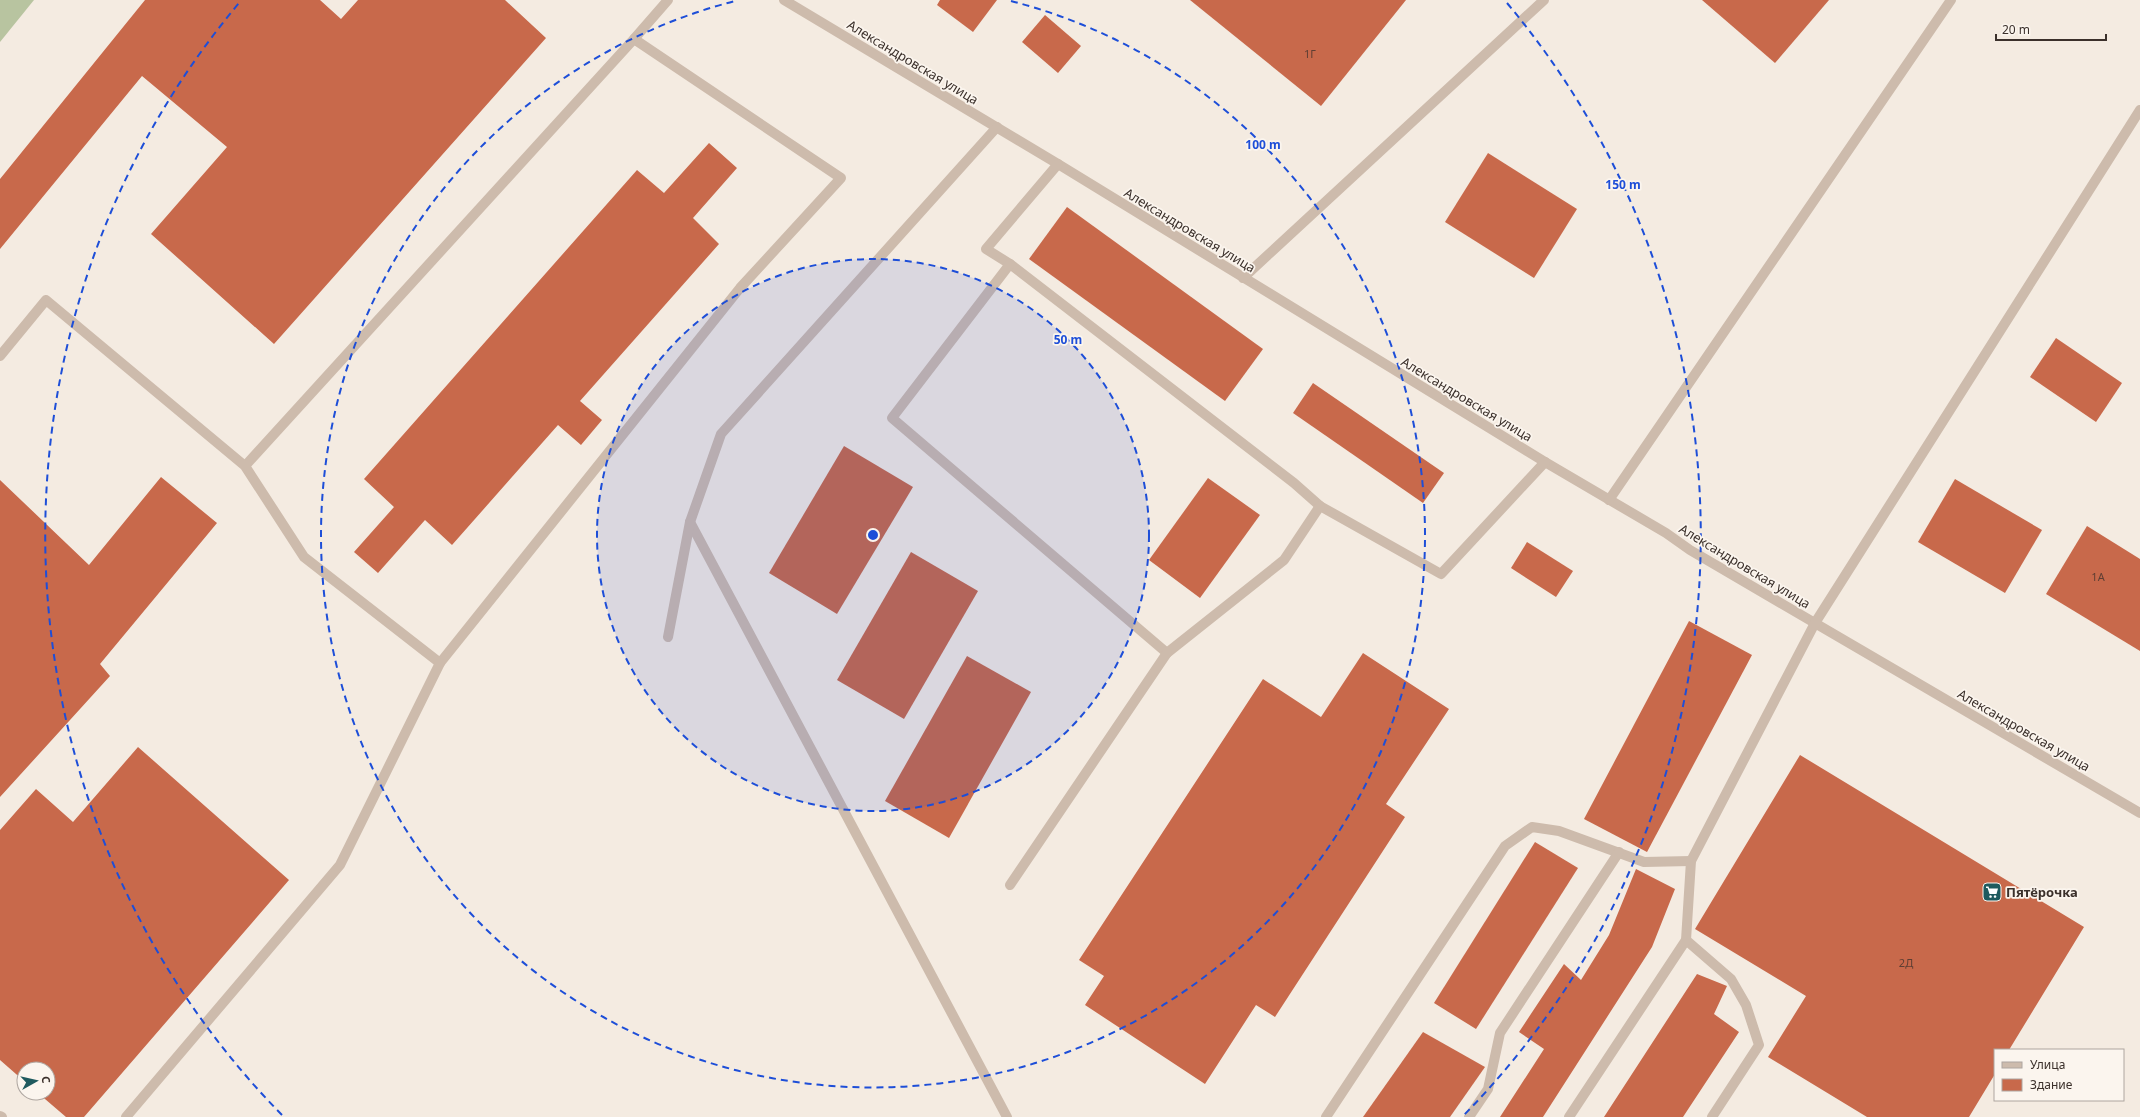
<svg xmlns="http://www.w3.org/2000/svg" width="2140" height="1117" viewBox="0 0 2140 1117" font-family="'Noto Sans',sans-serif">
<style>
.green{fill:#b8c4a0}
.building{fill:#c8694b}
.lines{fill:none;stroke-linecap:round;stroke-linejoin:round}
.minor{stroke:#cdbbac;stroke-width:10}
.ring{fill:none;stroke:#1d4ed8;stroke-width:2;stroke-dasharray:7 5}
.labels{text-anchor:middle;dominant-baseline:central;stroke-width:3.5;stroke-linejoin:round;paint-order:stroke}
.number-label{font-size:11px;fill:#5e3e33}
.street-label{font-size:13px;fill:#3b302b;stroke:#fbf5ee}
.poi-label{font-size:13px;font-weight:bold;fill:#3b302b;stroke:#fbf5ee;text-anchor:start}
.centre{fill:#1d4ed8;stroke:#fbf5ee;stroke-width:2}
.ring-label{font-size:12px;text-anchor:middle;font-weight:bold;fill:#1d4ed8;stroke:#fbf5ee;stroke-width:3.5;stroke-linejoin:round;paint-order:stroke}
</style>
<rect width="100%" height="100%" fill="#f4ebe1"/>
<polygon class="green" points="0,0 34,0 0,42"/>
<g class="building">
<polygon points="145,0 320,0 341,19 358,0 505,0 546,38 274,344 151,234 227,147 142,76 0,249 0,179"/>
<polygon points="940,0 997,0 973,32 937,5"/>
<polygon points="1190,0 1406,0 1321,106"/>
<polygon points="1702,0 1829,0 1775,63"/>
<polygon points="1045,15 1081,46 1058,73 1022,42"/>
<polygon points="709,143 737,168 693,218 719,244 580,401 602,420 581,445 558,425 452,545 425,520 378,573 354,552 394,507 364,479 637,170 664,193"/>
<polygon points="1488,153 1577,209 1534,278 1445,222"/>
<polygon points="1067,207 1263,349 1225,401 1029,259"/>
<polygon points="2056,338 2122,383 2096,422 2030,377"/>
<polygon points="1313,383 1444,473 1423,503 1293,413"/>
<polygon points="844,446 913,487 837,614 769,573"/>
<polygon points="161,477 217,523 100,664 110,676 0,797 0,480 89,565"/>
<polygon points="1208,478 1260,515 1200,598 1149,560"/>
<polygon points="1955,479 2042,530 2005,593 1918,542"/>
<polygon points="2087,526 2140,559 2140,651 2046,594"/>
<polygon points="1527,542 1573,571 1556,597 1511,568"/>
<polygon points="911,552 978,591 904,719 837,680"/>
<polygon points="1689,621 1752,655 1647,852 1584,819"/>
<polygon points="1363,653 1449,709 1386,804 1405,817 1275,1017 1256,1005 1205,1084 1085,1005 1104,976 1079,960 1263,679 1321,717"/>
<polygon points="967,656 1031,692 949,838 885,801"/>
<polygon points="138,747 289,880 84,1117 66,1117 38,1093 48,1093 48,1069 24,1069 24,1081 0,1060 0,830 36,789 73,822"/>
<polygon points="1800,755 2084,927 2009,1050 1995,1050 1995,1074 1969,1117 1867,1117 1768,1057 1806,996 1695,929"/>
<polygon points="1535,842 1578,868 1476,1029 1434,1003"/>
<polygon points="1636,869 1675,889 1652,947 1543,1117 1500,1117 1544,1049 1519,1032 1564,964 1581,980 1609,935"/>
<polygon points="1697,974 1727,986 1714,1014 1739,1032 1683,1117 1604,1117"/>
<polygon points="1423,1032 1485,1067 1450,1117 1363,1117"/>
</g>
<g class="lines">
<g class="minor">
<polyline points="784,0 1058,164 1545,462 1666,533 1690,550 2140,813"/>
<polyline points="634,39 668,0"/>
<polyline points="1058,164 986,249 1010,264 1294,483 1320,506 1441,574 1545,462"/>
<polyline points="1010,264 892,418 1167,653 1284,560 1320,506"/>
<polyline points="1243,278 1544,0"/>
<polyline points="0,356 46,300 245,466 304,557 440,663 740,288 841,178 634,39 245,466"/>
<polyline points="1609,500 1951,0"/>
<polyline points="690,522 1007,1117"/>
<polyline points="668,637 690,522 721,434 997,127"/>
<polyline points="1010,885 1167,653"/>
<polyline points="1686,940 1731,979 1746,1005 1759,1045 1712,1117"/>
<polyline points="0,1116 2,1117"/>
<polyline points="126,1117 340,865 440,663"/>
<polyline points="1326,1117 1505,846 1532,827 1559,831 1644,862 1691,861"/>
<polyline points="1469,1117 1488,1089 1500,1033 1619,852"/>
<polyline points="1569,1117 1686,940 1691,861 1815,623 2140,110"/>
</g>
</g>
<circle cx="873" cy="535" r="276" fill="#1d4ed8" fill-opacity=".12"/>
<g class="ring">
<circle cx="873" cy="535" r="276"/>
<path d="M1011 1A552 552 0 1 1 735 1"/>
<path d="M282 1115A828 828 0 0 1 239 3M1507 3A828 828 0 0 1 1464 1115"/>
</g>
<defs>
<symbol id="supermarket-square" viewBox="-11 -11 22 22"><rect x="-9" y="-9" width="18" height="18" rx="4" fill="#1f5a5e" stroke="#fbf5ee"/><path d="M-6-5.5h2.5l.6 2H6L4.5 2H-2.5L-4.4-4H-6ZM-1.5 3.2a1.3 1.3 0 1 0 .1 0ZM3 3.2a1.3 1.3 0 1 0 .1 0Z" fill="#fff"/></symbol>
</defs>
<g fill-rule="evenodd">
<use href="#supermarket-square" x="1981" y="881" width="22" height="22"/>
</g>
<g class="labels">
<g class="number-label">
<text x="1310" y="53">1Г</text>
<text x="2098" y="576">1А</text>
<text x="1906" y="962">2Д</text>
</g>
<g class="street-label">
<text transform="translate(913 62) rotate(31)">Александровская улица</text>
<text transform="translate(1190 230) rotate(31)">Александровская улица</text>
<text transform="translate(1467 399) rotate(31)">Александровская улица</text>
<text transform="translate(1745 566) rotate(31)">Александровская улица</text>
<text transform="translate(2024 730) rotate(30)">Александровская улица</text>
</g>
<g class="poi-label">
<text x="2006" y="892">Пятёрочка</text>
</g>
</g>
<circle cx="873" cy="535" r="6" class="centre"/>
<g class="ring-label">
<text x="1263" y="149">100 m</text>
<text x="1623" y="189">150 m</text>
<text x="1068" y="344">50 m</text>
</g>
<rect x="1994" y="1049" width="130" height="52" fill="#fbf5ee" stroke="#aea6a0"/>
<rect x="2002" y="1062" width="20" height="6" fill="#cdbbac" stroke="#aea6a0"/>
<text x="2030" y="1069" font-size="12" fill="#3b302b">Улица</text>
<rect x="2002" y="1079" width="20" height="12" fill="#c8694b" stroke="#aea6a0"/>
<text x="2030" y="1089" font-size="12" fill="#3b302b">Здание</text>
<g transform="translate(36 1081) rotate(82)"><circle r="19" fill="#fbf5ee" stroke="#aea6a0"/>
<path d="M0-3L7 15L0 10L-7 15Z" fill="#1f5a5e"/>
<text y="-6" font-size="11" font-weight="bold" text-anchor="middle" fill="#3b302b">С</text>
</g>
<path d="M1996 34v6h110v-6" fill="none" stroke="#3b302b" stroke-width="2"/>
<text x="2002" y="34" font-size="12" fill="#3b302b" stroke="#fbf5ee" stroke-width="3" paint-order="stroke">20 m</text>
</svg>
